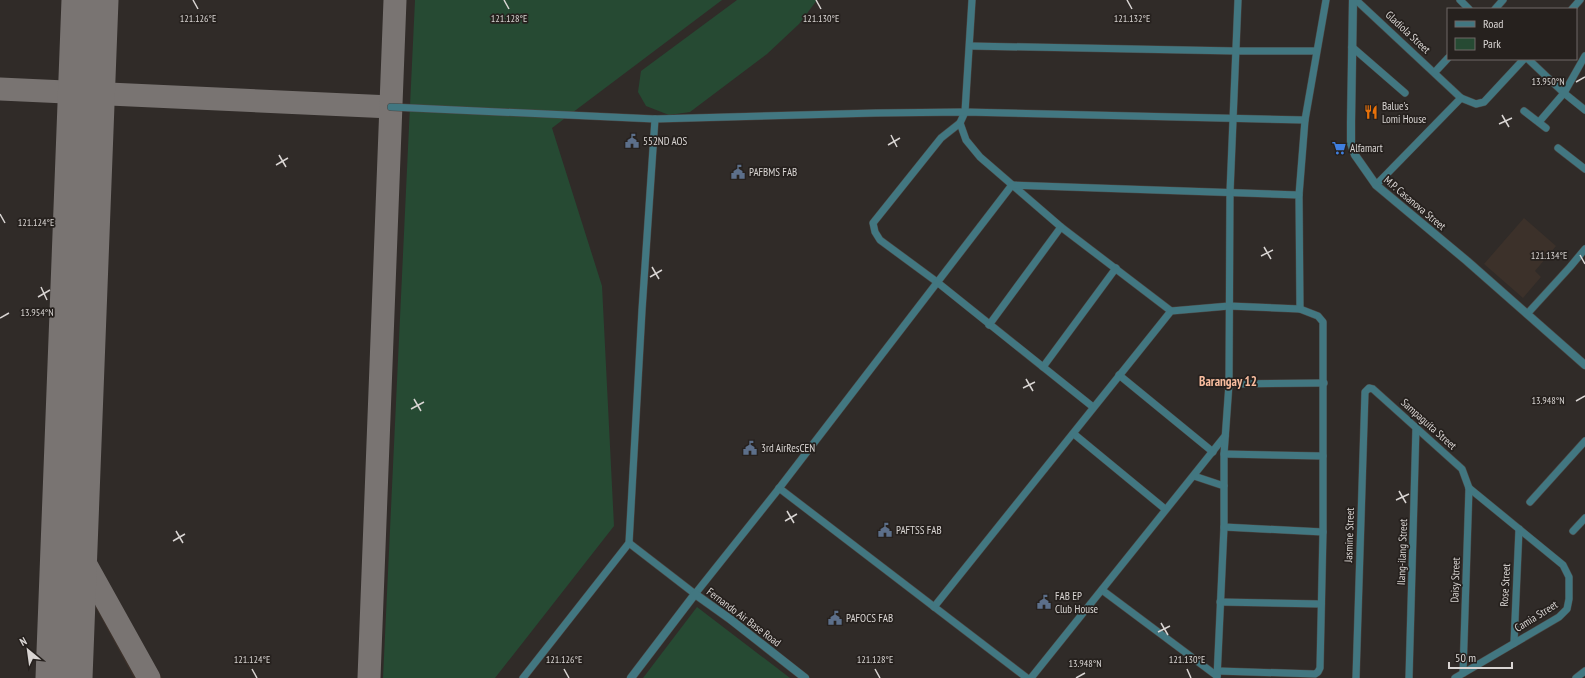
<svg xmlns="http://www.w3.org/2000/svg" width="1585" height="678" viewBox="0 0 1585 678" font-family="'PT Sans Narrow',sans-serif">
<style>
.built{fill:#3c312a}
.green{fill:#264a33}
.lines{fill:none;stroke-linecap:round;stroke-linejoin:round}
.taxiway{stroke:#797472;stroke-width:23}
.runway{stroke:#797472;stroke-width:57}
.minor-casing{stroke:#4b4643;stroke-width:8}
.tertiary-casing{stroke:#4b4643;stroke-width:9}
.minor{stroke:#427781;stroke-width:7}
.tertiary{stroke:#427781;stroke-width:8}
.ticks{fill:none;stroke:#d9d5d3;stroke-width:1.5}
.labels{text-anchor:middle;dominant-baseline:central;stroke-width:3.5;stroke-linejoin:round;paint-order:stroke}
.street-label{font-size:11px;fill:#d9d5d3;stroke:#26211e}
.poi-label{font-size:11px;fill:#d9d5d3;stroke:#26211e;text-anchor:start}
.quarter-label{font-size:13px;font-weight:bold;fill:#f9bd9f;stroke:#26211e}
.ticks-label{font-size:10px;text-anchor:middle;fill:#d9d5d3;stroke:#26211e;stroke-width:3.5;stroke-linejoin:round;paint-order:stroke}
</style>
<rect width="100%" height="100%" fill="#302b28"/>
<g class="built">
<polygon points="1524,218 1556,246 1535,271 1541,277 1523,298 1484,264"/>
<polygon points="97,566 133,629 162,678 134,678 96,608"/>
</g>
<g class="green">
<polygon points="415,0 722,0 552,128 602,286 614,526 495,678 383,678"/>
<polygon points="737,0 817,0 799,24 767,54 690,112 669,115 646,106 638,92 641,71"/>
<polygon points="697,607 790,678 643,678"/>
</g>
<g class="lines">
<g class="taxiway">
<polyline points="0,89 391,107"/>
<polyline points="70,536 149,678"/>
<polyline points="369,678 395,0"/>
</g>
<polyline class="runway" points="64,678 90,0"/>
<defs>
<g id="minor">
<polyline points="972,0 965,112 960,123 966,140 980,157 1061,227 1171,311"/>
<polyline points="1356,0 1461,98 1476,104 1484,102 1524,59"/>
<polyline points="1460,0 1469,9"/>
<polyline points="1495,9 1503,0"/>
<polyline points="1572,9 1580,0"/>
<polyline points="970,46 1236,51 1316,51"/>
<polyline points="1352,47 1405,93"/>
<polyline points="1528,59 1564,93 1585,110"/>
<polyline points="1435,72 1448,58"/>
<polyline points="391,107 655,119 876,113 965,112 1305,120"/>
<polyline points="1524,111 1546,128"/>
<polyline points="1539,122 1564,93 1585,56"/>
<polyline points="960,123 941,138 873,223 875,232 880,240 937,282 1093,407"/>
<polyline points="1558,148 1585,169"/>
<polyline points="1376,185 1461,98"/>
<polyline points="1300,309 1299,195 1305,120 1326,0"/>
<polyline points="1527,314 1570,267 1585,249"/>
<polyline points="989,325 1061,227"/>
<polyline points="1043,367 1116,268"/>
<polyline points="1119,375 1213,452"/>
<polyline points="1229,384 1324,383"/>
<polyline points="1074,434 1165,509"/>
<polyline points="1224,454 1323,456"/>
<polyline points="1194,476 1224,486"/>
<polyline points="779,488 1027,678"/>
<polyline points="1530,502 1585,441"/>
<polyline points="1224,527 1323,532"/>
<polyline points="1573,531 1585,518"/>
<polyline points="629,543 695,594 777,491 1012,185 1299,195"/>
<polyline points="1102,590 1217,676"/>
<polyline points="1220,602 1321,604"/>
<polyline points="934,607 1171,311 1229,306 1300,309 1318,316 1323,322 1323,532 1320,668 1318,672 1315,674 1218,671"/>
<polyline points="1514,643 1519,529"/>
<polyline points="523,678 629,543 642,310 655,119"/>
<polyline points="1031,678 1225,436"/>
<polyline points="1217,678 1224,527 1224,454 1229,384 1230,192 1238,0"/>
<polyline points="1356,678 1365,392 1369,388 1373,389 1462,469 1469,488 1463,673"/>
<polyline points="1409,678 1416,427"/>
<polyline points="1455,678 1559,617 1567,609 1569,599 1569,577 1563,565 1469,488"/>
<polyline points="1576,678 1585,671"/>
</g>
<g id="tertiary">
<polyline points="1353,0 1351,122 1351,143 1355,155 1376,185 1467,261 1585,365"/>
<polyline points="631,678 695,594 730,619 805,678"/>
</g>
</defs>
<use href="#minor" class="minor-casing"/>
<use href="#tertiary" class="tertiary-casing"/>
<use href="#minor" class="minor"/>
<use href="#tertiary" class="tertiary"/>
</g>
<path class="ticks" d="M193 0 198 9M504 0 509 9M816 0 821 9M1127 0 1132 9M1576 82 1585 77M1502 115 1509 127M1499 124 1512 118M891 135 897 147M888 145 900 138M279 155 286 167M276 165 288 158M0 214 5 223M1264 247 1271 259M1580 255 1585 264M1261 256 1273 250M652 267 659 279M650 277 662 270M41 287 47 300M38 297 50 290M0 318 9 313M1026 379 1033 391M1023 388 1035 382M414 399 421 411M1576 401 1585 396M411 409 424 402M1399 491 1406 503M1396 500 1409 494M787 511 794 523M785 521 797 514M176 531 183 543M173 541 185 534M1161 623 1168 635M1158 632 1170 626M252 669 257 678M564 669 569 678M875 669 880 678M1187 669 1191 678M1076 678 1085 673"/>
<defs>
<symbol id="restaurant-bare" viewBox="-9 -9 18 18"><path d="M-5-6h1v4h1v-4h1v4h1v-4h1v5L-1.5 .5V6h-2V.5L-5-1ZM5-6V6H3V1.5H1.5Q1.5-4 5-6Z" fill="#e8710a" stroke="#26211e" stroke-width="2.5" paint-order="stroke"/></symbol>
<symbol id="civic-bare" viewBox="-9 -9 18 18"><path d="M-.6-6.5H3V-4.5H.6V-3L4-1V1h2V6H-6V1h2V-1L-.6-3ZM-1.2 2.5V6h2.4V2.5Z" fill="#5c6f8a" stroke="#26211e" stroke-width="2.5" paint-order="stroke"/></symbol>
<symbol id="supermarket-bare" viewBox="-9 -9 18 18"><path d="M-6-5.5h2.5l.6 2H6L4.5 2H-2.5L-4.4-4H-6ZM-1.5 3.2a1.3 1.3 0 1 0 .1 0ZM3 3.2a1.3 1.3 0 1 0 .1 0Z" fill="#3f7fe0" stroke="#26211e" stroke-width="2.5" paint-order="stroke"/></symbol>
</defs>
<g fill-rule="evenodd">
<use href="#restaurant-bare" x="1361" y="102" width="20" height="20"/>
<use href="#civic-bare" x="622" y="131" width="20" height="20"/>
<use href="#supermarket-bare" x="1329" y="138" width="20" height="20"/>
<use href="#civic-bare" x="728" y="162" width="20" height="20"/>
<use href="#civic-bare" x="740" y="438" width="20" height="20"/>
<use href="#civic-bare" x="875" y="520" width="20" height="20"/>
<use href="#civic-bare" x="1034" y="592" width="20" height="20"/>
<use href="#civic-bare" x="825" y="608" width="20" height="20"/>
</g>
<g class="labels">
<g class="street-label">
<text transform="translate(1408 32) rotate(43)">Gladiola Street</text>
<text transform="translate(1415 203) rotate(40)">M.P. Casanova Street</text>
<text transform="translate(1429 424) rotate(42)">Sampaguita Street</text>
<text transform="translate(1349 535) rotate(-88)">Jasmine Street</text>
<text transform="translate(1402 552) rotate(-88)">Ilang-ilang Street</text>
<text transform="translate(1455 580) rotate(-88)">Daisy Street</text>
<text transform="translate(1505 585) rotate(-87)">Rose Street</text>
<text transform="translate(1536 616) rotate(-32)">Camia Street</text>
<text transform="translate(744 617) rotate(37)">Fernando Air Base Road</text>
</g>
<g class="poi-label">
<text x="1382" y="106">Balue's<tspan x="1382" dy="13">Lomi House</tspan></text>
<text x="643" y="141">552ND AOS</text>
<text x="1350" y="148">Alfamart</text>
<text x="749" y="172">PAFBMS FAB</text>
<text x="761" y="448">3rd AirResCEN</text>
<text x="896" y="530">PAFTSS FAB</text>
<text x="1055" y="596">FAB EP<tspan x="1055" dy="13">Club House</tspan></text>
<text x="846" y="618">PAFOCS FAB</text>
</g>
<g class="quarter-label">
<text x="1228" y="381">Barangay 12</text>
</g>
</g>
<g class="ticks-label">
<text x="198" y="22">121.126°E</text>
<text x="509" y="22">121.128°E</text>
<text x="821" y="22">121.130°E</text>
<text x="1132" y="22">121.132°E</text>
<text x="1548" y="85">13.950°N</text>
<text x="36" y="226">121.124°E</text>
<text x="1549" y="259">121.134°E</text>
<text x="37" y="316">13.954°N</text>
<text x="1548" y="404">13.948°N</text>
<text x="252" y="663">121.124°E</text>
<text x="564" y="663">121.126°E</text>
<text x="875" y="663">121.128°E</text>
<text x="1187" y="663">121.130°E</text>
<text x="1085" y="667">13.948°N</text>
</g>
<rect x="1447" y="8" width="130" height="52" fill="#26211e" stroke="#6e6966"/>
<rect x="1455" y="21" width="20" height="6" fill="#427781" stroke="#6e6966"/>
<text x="1483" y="28" font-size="12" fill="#d9d5d3">Road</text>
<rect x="1455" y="38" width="20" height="12" fill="#264a33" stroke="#6e6966"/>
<text x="1483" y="48" font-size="12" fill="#d9d5d3">Park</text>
<g transform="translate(28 650) rotate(331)" stroke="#26211e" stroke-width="3" paint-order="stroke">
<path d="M0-3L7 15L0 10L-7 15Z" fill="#d9d5d3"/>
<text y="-6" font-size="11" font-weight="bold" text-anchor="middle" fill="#d9d5d3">N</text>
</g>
<path d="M1449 662v6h63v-6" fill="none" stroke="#d9d5d3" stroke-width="2"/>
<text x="1455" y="662" font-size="12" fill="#d9d5d3" stroke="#26211e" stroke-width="3" paint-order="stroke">50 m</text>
</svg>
